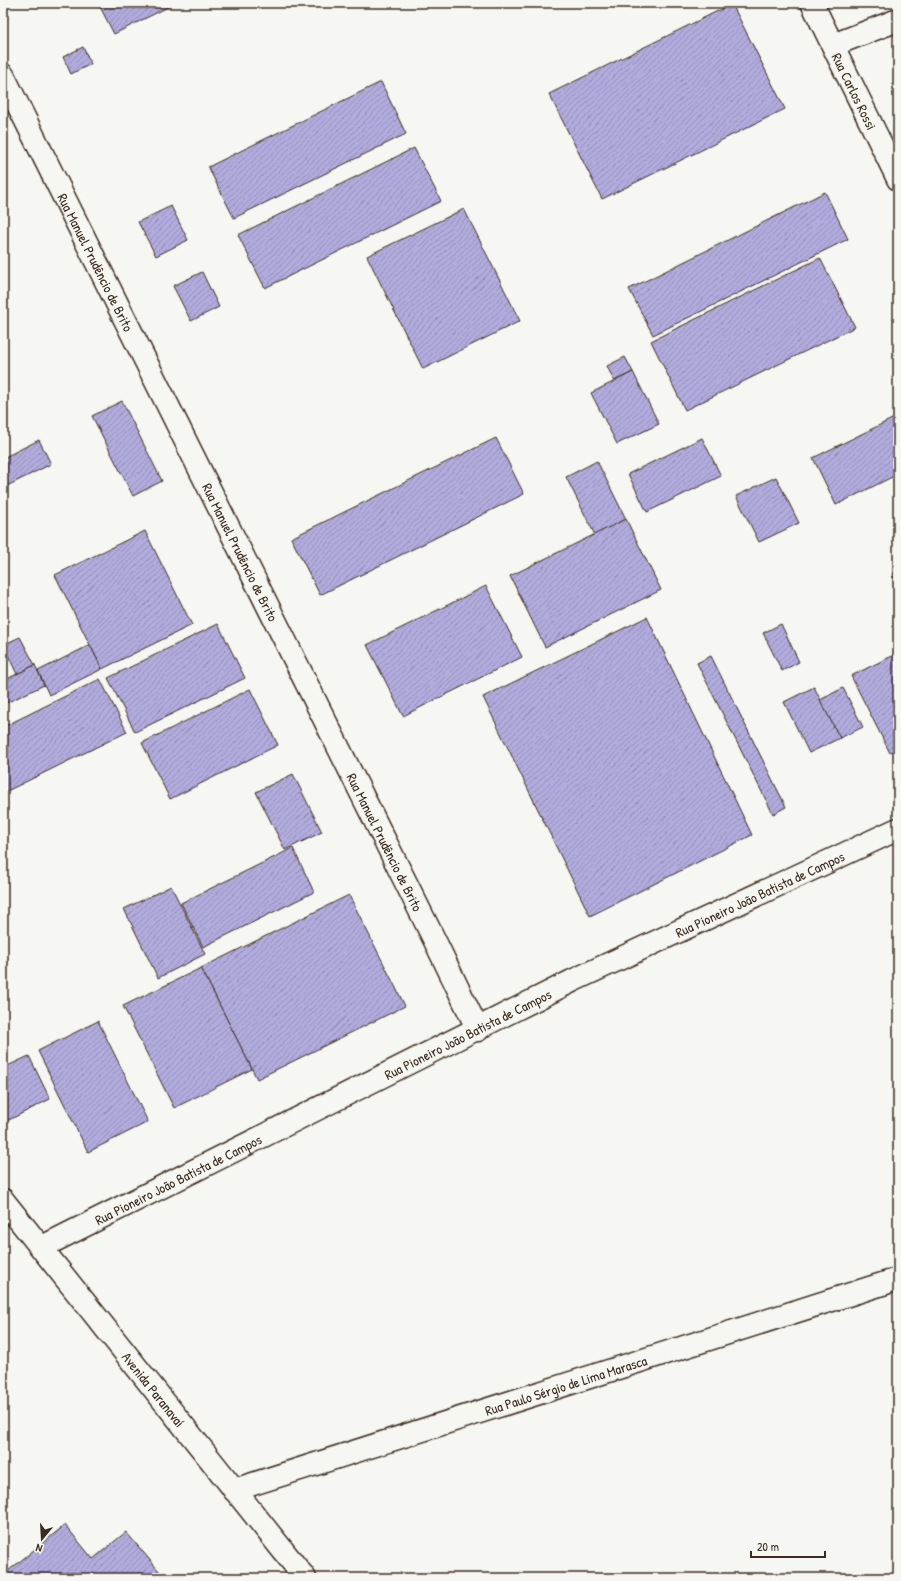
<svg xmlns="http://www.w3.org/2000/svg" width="901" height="1581" viewBox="0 0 901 1581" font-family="'Patrick Hand',sans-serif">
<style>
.building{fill:url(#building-hatch);stroke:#3b2a1e}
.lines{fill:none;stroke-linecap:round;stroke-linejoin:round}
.minor-casing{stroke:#3b2a1e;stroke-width:25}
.minor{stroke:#f6f6f2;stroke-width:22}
.labels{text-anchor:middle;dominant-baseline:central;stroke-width:4;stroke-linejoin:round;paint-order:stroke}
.street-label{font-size:14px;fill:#3b2a1e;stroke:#f6f6f2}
</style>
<defs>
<pattern id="building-hatch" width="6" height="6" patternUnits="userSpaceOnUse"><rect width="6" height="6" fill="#b1acdd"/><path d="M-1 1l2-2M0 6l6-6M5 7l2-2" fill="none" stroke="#918cb3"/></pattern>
</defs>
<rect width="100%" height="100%" fill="#f6f6f2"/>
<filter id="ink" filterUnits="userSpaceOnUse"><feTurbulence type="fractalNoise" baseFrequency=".025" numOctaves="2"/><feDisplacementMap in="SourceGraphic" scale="8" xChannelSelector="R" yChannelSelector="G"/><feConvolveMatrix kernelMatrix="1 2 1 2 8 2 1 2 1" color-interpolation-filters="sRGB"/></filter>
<g filter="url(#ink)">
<g class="building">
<polygon points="98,3 176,3 114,34"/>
<polygon points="732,4 785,109 602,199 549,94"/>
<polygon points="83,47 91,64 71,74 63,57"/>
<polygon points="381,82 406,134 234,218 208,167"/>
<polygon points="414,148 441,201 265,288 238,235"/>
<polygon points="825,192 848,239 653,335 629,289"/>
<polygon points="171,206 188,240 156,256 138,222"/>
<polygon points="464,209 520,321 423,369 367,256"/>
<polygon points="820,258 855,327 685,410 651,341"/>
<polygon points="202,272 219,307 191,321 173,286"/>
<polygon points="625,357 633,372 614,381 607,366"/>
<polygon points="633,372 659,424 617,444 591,393"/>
<polygon points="122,401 162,481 133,496 92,416"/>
<polygon points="898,416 898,474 836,505 813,458"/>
<polygon points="496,438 524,494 320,595 291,538"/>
<polygon points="702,438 721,476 647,512 628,474"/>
<polygon points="39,440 51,464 3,488 3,458"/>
<polygon points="597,461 626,519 595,535 566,477"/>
<polygon points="776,477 799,523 759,542 736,496"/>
<polygon points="626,519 661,590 545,647 510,576"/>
<polygon points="145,531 192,625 102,669 55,575"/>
<polygon points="898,571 898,586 892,574"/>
<polygon points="486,586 522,657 403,716 367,645"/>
<polygon points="647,617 752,835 590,916 483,697"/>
<polygon points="218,624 245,678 135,732 108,678"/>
<polygon points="781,624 799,662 782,671 763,633"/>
<polygon points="20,637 35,665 17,674 3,645"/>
<polygon points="90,645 102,669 49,695 38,671"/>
<polygon points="898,653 898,749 890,753 851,676"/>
<polygon points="711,656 786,807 773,814 697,663"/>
<polygon points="35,665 44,685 4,704 3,701 3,681"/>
<polygon points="100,679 127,732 3,793 3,727"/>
<polygon points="814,687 840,738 809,753 784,702"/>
<polygon points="843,688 863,727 840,738 820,700"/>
<polygon points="250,689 278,745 170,799 142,743"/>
<polygon points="293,774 322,832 285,850 256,792"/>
<polygon points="293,848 314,892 203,947 181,903"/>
<polygon points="171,886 205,954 158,978 124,909"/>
<polygon points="349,895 405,1006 257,1079 201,968"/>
<polygon points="201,968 252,1069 174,1108 123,1006"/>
<polygon points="98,1021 148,1122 88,1152 38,1051"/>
<polygon points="29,1056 50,1099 3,1123 3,1068"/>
<polygon points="65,1525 93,1559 126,1532 165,1578 3,1578 3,1575"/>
</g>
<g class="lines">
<defs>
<g id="minor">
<path id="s1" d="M812 3 898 179"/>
<polyline points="833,45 898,20"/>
<path id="s2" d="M3 75 434 939 478 1030"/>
<path id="s3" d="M3 1200 305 1578"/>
<path id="s4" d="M42 1247 572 981 898 829"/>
<path id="s5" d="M234 1490 898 1279"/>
</g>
</defs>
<use href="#minor" class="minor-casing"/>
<use href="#minor" class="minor"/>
</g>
</g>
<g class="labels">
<g class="street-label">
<text stroke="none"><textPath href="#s1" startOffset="98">Rua Carlos Rossi</textPath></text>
<text stroke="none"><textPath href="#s2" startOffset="209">Rua Manuel Prudêncio de Brito</textPath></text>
<text stroke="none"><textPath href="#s2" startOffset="533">Rua Manuel Prudêncio de Brito</textPath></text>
<text stroke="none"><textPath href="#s2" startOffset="857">Rua Manuel Prudêncio de Brito</textPath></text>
<text stroke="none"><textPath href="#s4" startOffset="800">Rua Pioneiro João Batista de Campos</textPath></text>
<text stroke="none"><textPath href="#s4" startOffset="476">Rua Pioneiro João Batista de Campos</textPath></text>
<text stroke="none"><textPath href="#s4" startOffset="152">Rua Pioneiro João Batista de Campos</textPath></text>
<text stroke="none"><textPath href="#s5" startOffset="348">Rua Paulo Sérgio de Lima Marasca</textPath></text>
<text stroke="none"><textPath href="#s3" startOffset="242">Avenida Paranavaí</textPath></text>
</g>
</g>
<rect width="901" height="1581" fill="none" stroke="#f6f6f2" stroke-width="16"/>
<rect x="8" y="8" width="885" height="1565" fill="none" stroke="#3b2a1e" stroke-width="1.5" filter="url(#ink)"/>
<g transform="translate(42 1539) rotate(198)" stroke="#f6f6f2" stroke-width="3" paint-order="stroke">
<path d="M0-3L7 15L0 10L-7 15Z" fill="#3b2a1e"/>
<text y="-6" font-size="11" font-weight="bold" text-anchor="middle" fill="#3b2a1e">N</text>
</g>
<path d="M751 1551v6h74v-6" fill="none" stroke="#3b2a1e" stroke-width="2"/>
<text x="757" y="1551" font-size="12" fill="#3b2a1e" stroke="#f6f6f2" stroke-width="3" paint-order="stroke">20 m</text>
</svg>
